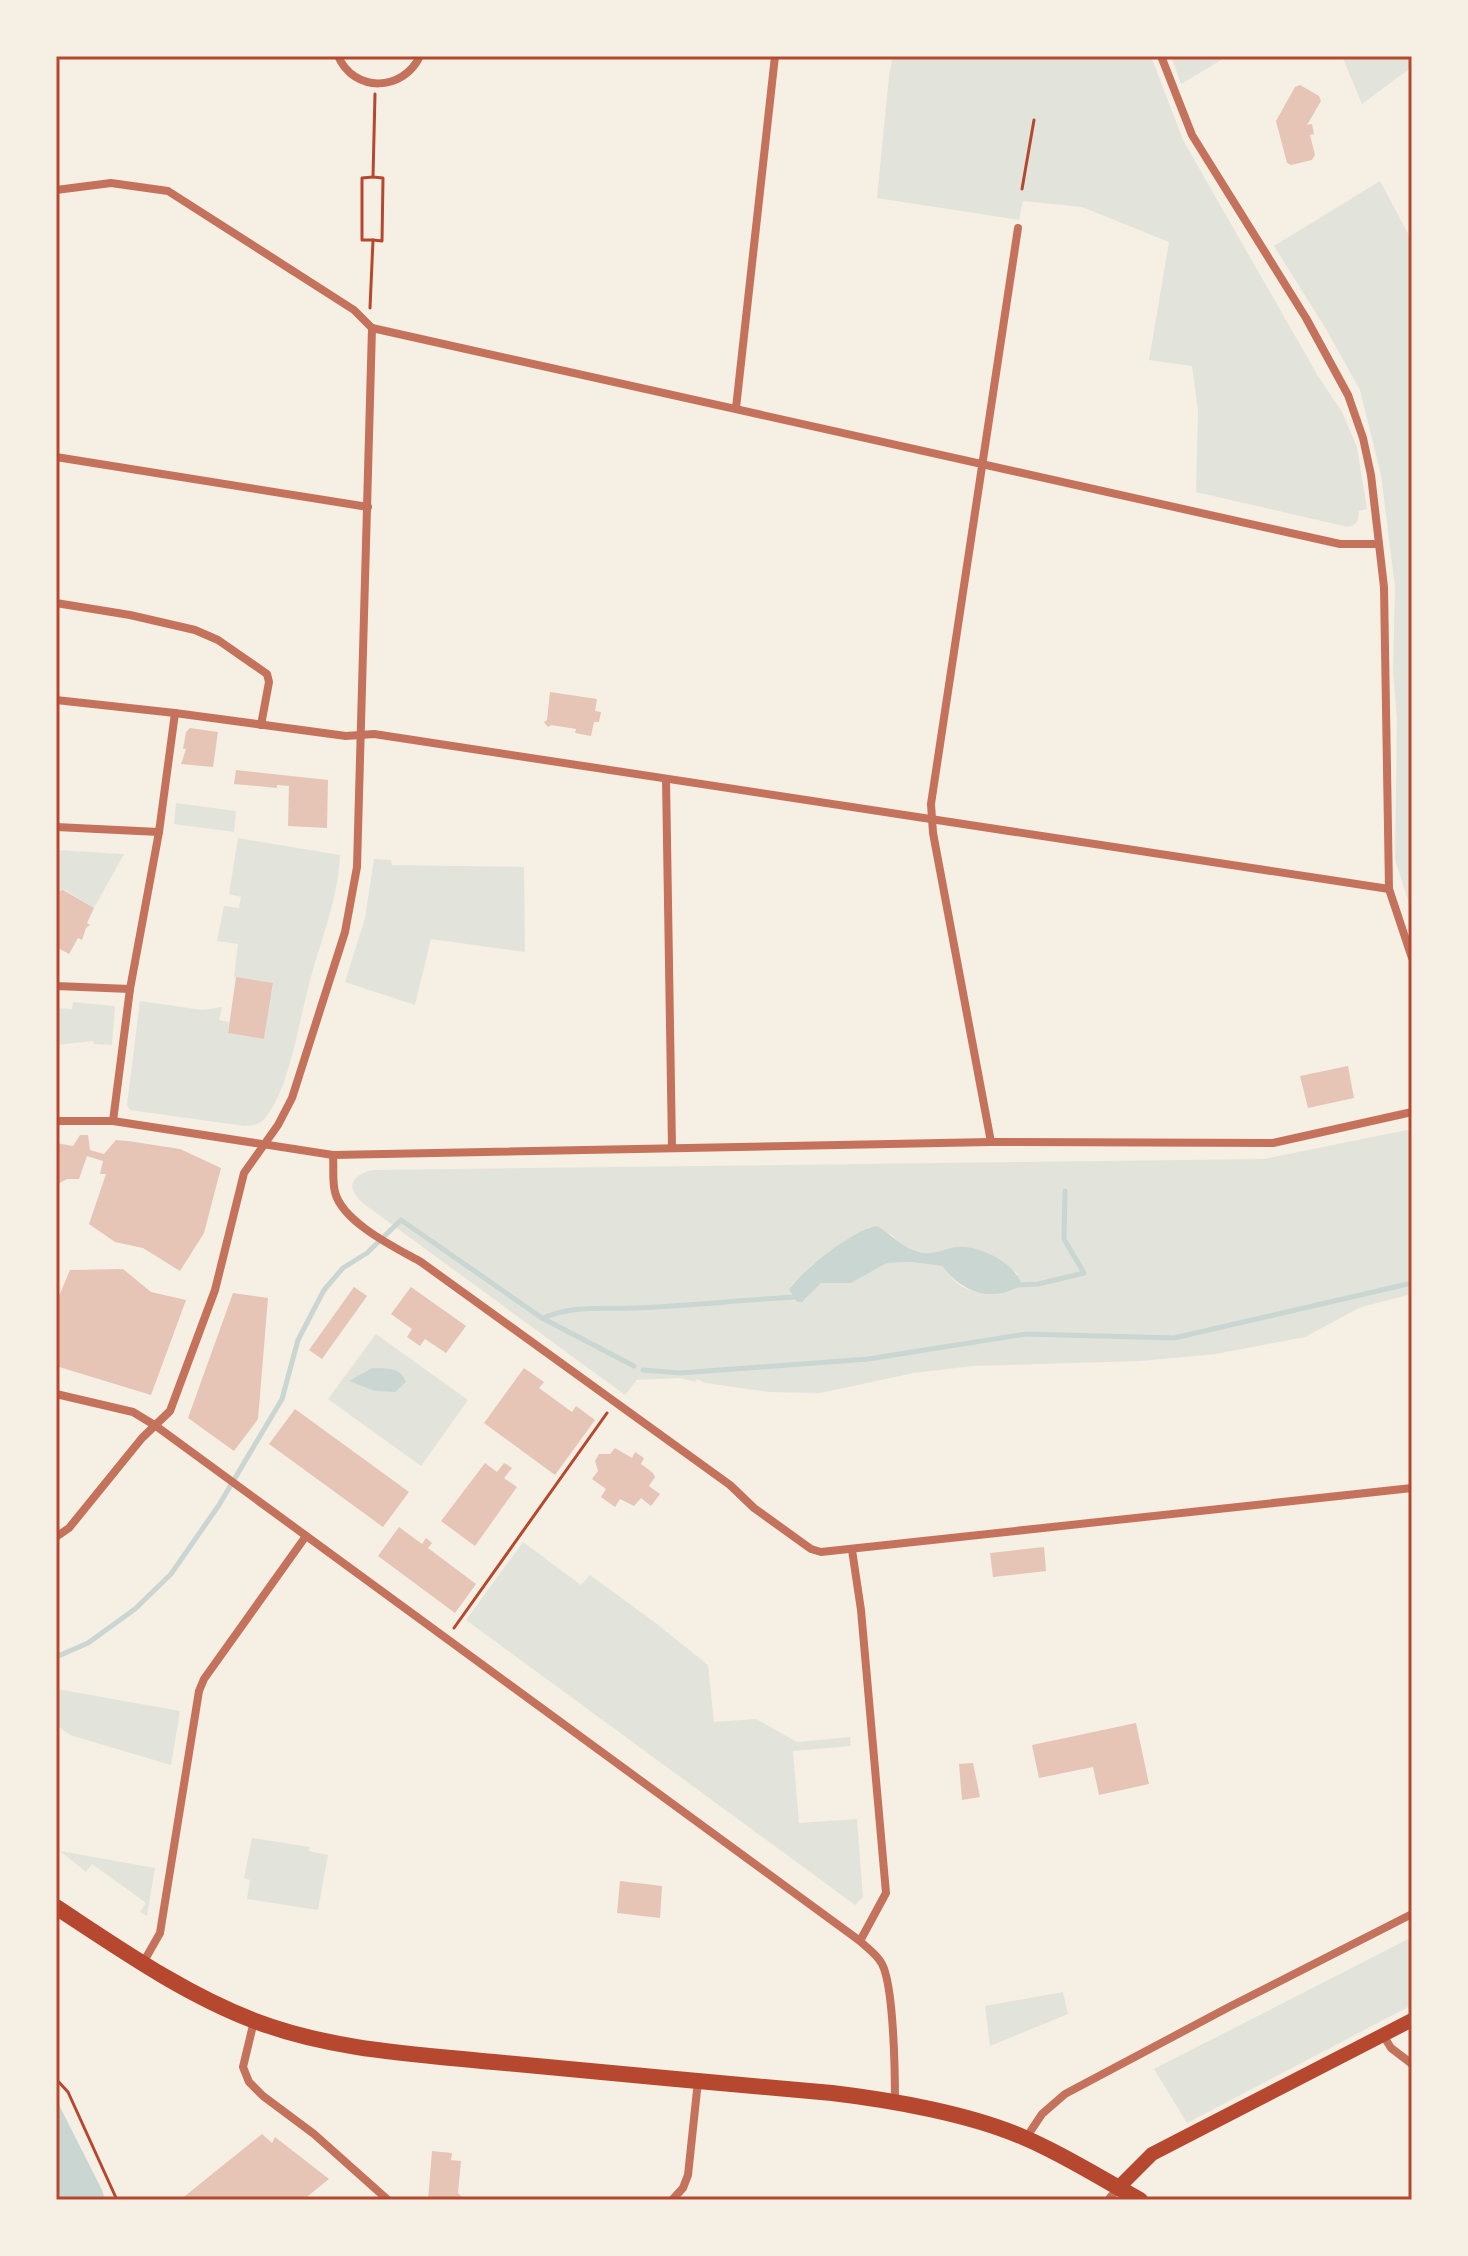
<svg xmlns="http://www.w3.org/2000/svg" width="1468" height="2256" viewBox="0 0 1468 2256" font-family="'Libre Baskerville',serif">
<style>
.green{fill:#e2e4dc;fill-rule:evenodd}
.water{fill:#c9d6d2}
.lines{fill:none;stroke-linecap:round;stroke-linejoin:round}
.stream{stroke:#c9d6d2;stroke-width:5}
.building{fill:#e6c5b7}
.path{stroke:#b5482f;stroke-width:3}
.minor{stroke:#c5725c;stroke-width:8}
.secondary{stroke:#b5482f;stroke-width:14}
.primary{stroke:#b5482f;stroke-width:16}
.neatline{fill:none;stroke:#b5482f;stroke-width:3}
</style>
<rect width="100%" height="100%" fill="#f6efe4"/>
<g class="green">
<path d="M893 56H1151L1183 140 1318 376 1342 412 1357 447 1367 509 1359 511C1358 521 1358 524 1348 527L1196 492 1198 412 1192 366 1149 360 1169 242 1082 207 1023 201 1019 220 877 198 889 76Z"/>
<polygon points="1171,56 1228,56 1181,84"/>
<polygon points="1342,56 1412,56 1412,67 1362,104"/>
<polygon points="1380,181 1412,241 1410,907 1395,859 1397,719 1393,672 1395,587 1381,475 1360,390 1326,329 1274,246"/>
<polygon points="176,803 236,811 234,832 174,824"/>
<path d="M238 838 340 855C338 900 321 939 310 981 299 1020 290 1087 266 1117 261 1125 252 1125 244 1126L130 1110 127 1105 140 1001 202 1010 222 1007 219 1020 229 1022 228 1033 264 1039 273 984 234 977 238 944 217 941 224 906 239 908 241 897 229 894Z"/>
<polygon points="56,850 124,854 94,908 65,890 58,891"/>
<polygon points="374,859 391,860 392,865 524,867 525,952 431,939 415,1005 345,982 365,918"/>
<polygon points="73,1002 115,1006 112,1045 94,1044 93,1041 56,1045 56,1008 72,1009"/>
<path d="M1412 1129V1294L1361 1307 1305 1337 1216 1354 1141 1361 973 1366 914 1373 820 1393 769 1392 705 1383 697 1379 695 1382 681 1378 637 1380 625 1395 364 1204C346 1189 349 1176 372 1170L1264 1159ZM870 1227 892 1235 901 1245 919 1253 1011 1269 1018 1274C984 1293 969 1303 942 1266L911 1262 887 1263 851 1283H821L812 1289 806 1299 797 1302 790 1293 791 1286 811 1266Z"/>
<polygon points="376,1334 468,1400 421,1466 328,1399"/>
<polygon points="523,1542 581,1585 590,1575 653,1621 708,1665 714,1722 756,1719 797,1742 850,1737 851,1746 793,1751 799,1823 857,1819 863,1897 855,1905 466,1620"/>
<polygon points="57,1689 180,1711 171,1765 70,1735 56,1725"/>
<polygon points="252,1838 310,1847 309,1851 328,1855 318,1910 247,1899 250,1880 244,1878"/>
<polygon points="60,1851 155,1868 147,1916 140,1912 146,1903 92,1864 86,1872"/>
<polygon points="1412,1937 1412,2005 1187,2123 1154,2069"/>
<polygon points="1063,1992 1068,2014 990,2046 985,2006"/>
</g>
<g class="water">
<path d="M877 1226C891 1234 902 1248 919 1252 932 1256 943 1249 955 1247 980 1245 1014 1262 1022 1285 991 1303 963 1293 942 1266L911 1262 887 1263 851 1283H821L802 1302H797L789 1290C801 1271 854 1229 877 1226Z"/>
<path d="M372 1368C387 1369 400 1366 406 1382L395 1392 375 1391 349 1381Z"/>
<polygon points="56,2099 102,2190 105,2200 61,2200 56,2191"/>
</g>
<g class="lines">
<g class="stream">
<polyline points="1018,1285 1038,1284 1084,1273 1064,1239 1065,1191"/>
<path d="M543 1318C575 1305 601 1309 634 1308 687 1306 741 1300 794 1297L797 1293"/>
<polyline points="643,1370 680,1373 868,1359 1026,1334 1174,1338 1412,1283"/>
<polyline points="56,1657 88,1643 135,1609 171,1574 219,1505 282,1399 298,1340 324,1290 343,1268 367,1253 401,1220 542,1318 634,1366"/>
</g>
</g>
<g class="building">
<polygon points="1300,85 1319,96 1321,101 1307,125 1312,124 1314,134 1310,135 1315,155 1312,160 1291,165 1287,163 1276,121 1295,87"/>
<polygon points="550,692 597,699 595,711 601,712 599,722 594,722 591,736 575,733 576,729 551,725 548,727 544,722 547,720"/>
<polygon points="190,728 218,732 213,767 181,764 186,749 183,749 186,732"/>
<polygon points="236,770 328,780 327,828 288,826 289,786 277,785 277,788 234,784"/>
<polygon points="63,890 94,908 87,923 90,925 86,928 82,940 78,938 69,954 56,947 56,892"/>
<polygon points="236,977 273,983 264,1039 228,1033"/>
<polygon points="1348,1066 1354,1098 1308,1108 1300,1076"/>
<polygon points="80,1135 88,1135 90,1150 104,1154 116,1140 128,1141 180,1149 221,1168 204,1233 180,1271 143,1248 115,1242 89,1224 106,1174 100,1174 103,1161 87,1156 79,1179 67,1179 56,1185 56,1143 73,1146"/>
<polygon points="123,1269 151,1292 186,1300 151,1395 56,1366 56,1303 70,1270"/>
<polygon points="354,1287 367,1296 322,1359 309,1350"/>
<polygon points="411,1287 466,1326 446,1353 425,1339 420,1346 407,1337 412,1329 391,1314"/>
<polygon points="233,1293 268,1298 258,1419 234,1451 188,1418"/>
<polygon points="524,1368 544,1382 539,1388 572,1412 576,1406 595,1420 555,1475 484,1423"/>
<polygon points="295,1409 409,1492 383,1527 269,1444"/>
<polygon points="615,1448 632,1458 635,1452 644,1458 641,1464 653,1473 655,1477 649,1486 660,1494 651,1506 641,1498 634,1506 620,1499 615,1507 601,1497 606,1489 592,1479 598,1471 595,1461 599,1454 610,1454"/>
<polygon points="485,1463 497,1472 504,1463 508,1465 512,1468 504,1478 517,1487 475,1546 441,1521"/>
<polygon points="399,1527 422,1544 426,1538 432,1543 428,1548 476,1584 455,1613 378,1556"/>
<polygon points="1044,1547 1046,1571 993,1577 990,1553"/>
<polygon points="1136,1723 1149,1784 1099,1795 1093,1767 1039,1778 1032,1745"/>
<polygon points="973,1763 980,1797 962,1800 959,1764"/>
<polygon points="620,1881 662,1886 660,1918 617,1913"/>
<polygon points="262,2134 272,2143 275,2137 329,2179 303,2200 180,2200"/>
<polygon points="432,2151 452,2153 451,2160 461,2161 458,2193 465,2200 428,2200"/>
</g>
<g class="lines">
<g class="path">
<polyline points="1022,189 1034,120"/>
<polyline points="373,240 362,240 362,178 373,177"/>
<polyline points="370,308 373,240 382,241 383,178 373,177 375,94"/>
<polyline points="454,1628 607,1413"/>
<polyline points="56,2079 68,2092 117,2200"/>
</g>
<g class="minor">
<path d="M338 56C354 93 403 92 420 56"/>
<polyline points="1161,56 1192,135 1306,318 1348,395 1363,438 1371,475 1384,587 1389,889 1412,958"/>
<polyline points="56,190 111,183 168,191 354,310 372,328 1340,544 1379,544"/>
<polyline points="736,408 775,56"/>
<polyline points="56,457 368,507"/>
<polyline points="56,603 130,615 195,630 218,640 267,674 269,682 261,725"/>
<polyline points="56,700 175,713 346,736 374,734 1389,889"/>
<polyline points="666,779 672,1148"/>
<polyline points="56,827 159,832"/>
<polyline points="56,986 130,989"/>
<polyline points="56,1121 113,1121 333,1155 991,1142 1273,1143 1412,1112"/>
<polyline points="113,1121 130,989 159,832 175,713"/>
<polyline points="991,1142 933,833 931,804 1018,228"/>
<path d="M333 1155C334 1167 332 1181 335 1192 342 1222 396 1248 421 1262L730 1485 754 1508 811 1549 821 1552 1412 1488"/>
<path d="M56 1394 133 1412 156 1426 860 1941C867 1948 877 1954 882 1964 894 1987 895 2074 895 2103"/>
<polyline points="56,1537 69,1528 142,1438 170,1411 215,1290 244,1173 278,1125 292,1098 345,932 357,867 372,328"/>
<polyline points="852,1550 861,1610 886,1893 860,1941"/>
<polyline points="143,1963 160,1933 199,1691 204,1679 306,1536"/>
<polyline points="254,2021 243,2067 249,2082 263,2096 314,2134 388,2200"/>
<polyline points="1383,2035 1391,2048 1412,2064"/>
<polyline points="1026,2138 1042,2114 1065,2094 1229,2007 1412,1914"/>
<polyline points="672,2200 683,2188 688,2175 698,2081"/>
<polyline points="1108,2200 1118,2188"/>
</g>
<polyline class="secondary" points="1118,2188 1152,2154 1412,2020"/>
<path class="primary" d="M56 1907C120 1949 184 1994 255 2021 331 2050 414 2054 494 2062 607 2073 719 2083 832 2093 891 2100 971 2114 1025 2138 1065 2155 1102 2179 1140 2200"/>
</g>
<rect width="1468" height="2256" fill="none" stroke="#f6efe4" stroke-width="116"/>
<rect x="58" y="58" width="1352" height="2140" class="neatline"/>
</svg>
